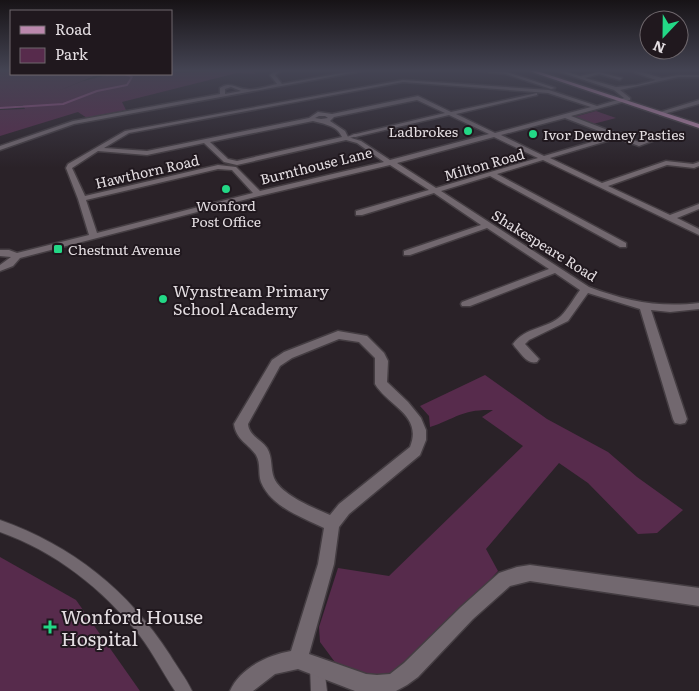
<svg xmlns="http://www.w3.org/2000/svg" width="699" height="691" viewBox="0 0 699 691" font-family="Literata,serif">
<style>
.green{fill:#572b4c}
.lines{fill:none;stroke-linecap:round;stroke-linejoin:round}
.stream{stroke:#975187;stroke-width:2}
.pedestrian-casing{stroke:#443d42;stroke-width:2}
.minor-casing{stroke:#443d42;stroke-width:3}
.primary-casing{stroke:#443d42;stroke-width:3}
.pedestrian{fill:#72686f;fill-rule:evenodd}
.minor{fill:#72686f;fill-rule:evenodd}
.primary{fill:#bb88ad;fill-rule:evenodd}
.poi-dot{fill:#23d886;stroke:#20181e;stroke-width:2}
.labels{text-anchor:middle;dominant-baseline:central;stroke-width:4;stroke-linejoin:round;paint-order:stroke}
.far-poi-label{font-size:14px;fill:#e3dde1;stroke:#20181e;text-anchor:start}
.far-street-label{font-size:14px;fill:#e3dde1;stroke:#20181e}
.poi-label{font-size:16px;fill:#e3dde1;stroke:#20181e;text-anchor:start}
.near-poi-label{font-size:19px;fill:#e3dde1;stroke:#20181e;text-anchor:start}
</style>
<rect width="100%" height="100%" fill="#2a2228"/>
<g class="green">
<polygon points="0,71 11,71 11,74 99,74 58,91 83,81 112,74 252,71 256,74 237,73 122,102 126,110 87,118 78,112 0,136 0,110 25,109 23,105 0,108"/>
<polygon points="596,111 616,118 593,124 574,117"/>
<path d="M485 375 547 419 608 452 637 477 683 510 657 533 638 534 588 483 559 463 486 549 498 571 449 625 396 671 380 678 340 669 320 642 319 627 338 568 389 576 523 446 482 417 493 410C462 409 457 418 430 427L429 416 420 406Z"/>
<polygon points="0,557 76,600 140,691 0,691"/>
</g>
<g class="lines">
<polyline class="stream" points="0,108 63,104 97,91 127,85 132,77 125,74"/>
<defs>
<g id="pedestrian">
<polygon points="355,134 357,134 357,136 346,139 344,138"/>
<path d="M0 520C73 546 128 590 170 655 177 667 186 678 192 691H175C163 673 153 653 140 636 103 589 56 552 0 532Z"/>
<polygon points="317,660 322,662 324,667 327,691 311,691 310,667 312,662"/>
</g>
<g id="minor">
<path d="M275 71H281L275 75 282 84 352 71H363L74 124 0 150V146L73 121 220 94V88C229 81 236 88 246 89 254 91 268 86 277 84L270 75ZM231 87 241 91 225 94V89Z"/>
<polygon points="477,71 507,72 555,88 551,89 506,74"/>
<path d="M557 71H564L580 76 599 72 622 78 620 80 599 74 585 78 616 87 637 85 656 80 630 71H638L662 78 678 75H699V77H678L620 90 630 98V100L571 116 639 142 653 137 655 138V140L639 146 617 138 550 158 602 183 666 161 693 164 699 162V166L694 168 667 165 608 186 670 215 699 204V209L677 218 699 229V235L543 160 497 174 626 243V247H620L490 176 441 191 589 287C626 301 660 308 699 303V309L670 312 651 310 687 419 685 423 680 424 675 423 673 419 640 309 588 293 568 321 529 340 525 344 539 359 537 362C527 365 521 353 515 347L513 344C525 327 547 329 561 316 568 309 574 298 580 290L555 273 470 306H462L461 304 462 302 549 269 487 228 410 255H404V251L481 225 434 193 362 215H356V211L429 190 390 165 259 196 20 258 13 266 0 271V265L11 257 0 256V250H9L17 253 89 235 78 199 66 168 68 164 125 131 403 80 549 90 597 106 624 98 614 90ZM403 82 548 93 591 107 495 133 456 114 537 95V93L451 112 418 96 332 114 318 112 309 118 147 151 104 148 129 133ZM417 100 445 113 352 135 355 137 449 115 489 134 390 160 361 141 348 137 345 131 330 121 334 117ZM319 116H325L328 118 321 119 315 118ZM565 118 612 136 544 156 501 135ZM313 121C323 124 337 125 342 137L237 161 228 159 210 142ZM494 137 538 158 436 188 397 163ZM346 140 357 143 384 162 260 191 236 167 218 165 85 196 72 168 98 151 147 155 204 143 224 162 237 165ZM218 169 232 170 253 193 97 233 86 200Z"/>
<polygon points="699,100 699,104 660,115 657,113"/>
<path d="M338 331 367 336 384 353 388 361 387 382 408 402 421 418 426 430V440L420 455 349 514 339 527 334 564 309 654 366 674 377 675 390 674 404 663 461 607 499 573 517 567 530 565 699 588V606L530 581 510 586 473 619 418 677 407 685 396 691H355L298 669 275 674 253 691H230C240 668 268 655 291 651L318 564 324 528C302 517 271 507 261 482 258 474 261 463 256 455 249 444 236 440 234 424L272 360 284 352ZM339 339 359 342 375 358V384C388 406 423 415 410 447L339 504 330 515C314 508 281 495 274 478 270 468 273 458 267 448 261 439 249 436 248 424L280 366 292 358Z"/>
</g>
<polygon id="primary" points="529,71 537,71 699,124 699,128"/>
</defs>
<use href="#pedestrian" class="pedestrian-casing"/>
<use href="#minor" class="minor-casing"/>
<use href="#primary" class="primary-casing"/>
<use href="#pedestrian" class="pedestrian"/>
<use href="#minor" class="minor"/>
<use href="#primary" class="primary"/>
</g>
<linearGradient id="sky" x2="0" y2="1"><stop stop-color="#171316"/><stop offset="0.42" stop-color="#444453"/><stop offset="1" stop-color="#444453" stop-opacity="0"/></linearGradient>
<rect width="699" height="168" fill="url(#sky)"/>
<g class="poi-dot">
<circle cx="468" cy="131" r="5"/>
<circle cx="533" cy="134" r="5"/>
<circle cx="226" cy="189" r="5"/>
<rect x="53" y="244" width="10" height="10" rx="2.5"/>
<circle cx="163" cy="299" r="5"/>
<path d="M47.5 619.5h5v5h5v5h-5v5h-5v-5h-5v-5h5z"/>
</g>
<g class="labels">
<g class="far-poi-label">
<text x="458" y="131" text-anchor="end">Ladbrokes</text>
<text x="543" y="134">Ivor Dewdney Pasties</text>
<text x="226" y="205" text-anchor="middle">Wonford<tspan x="226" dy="16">Post Office</tspan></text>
<text x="68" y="249">Chestnut Avenue</text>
</g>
<g class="far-street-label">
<text transform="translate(484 164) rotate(-16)">Milton Road</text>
<text transform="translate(316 165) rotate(-14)">Burnthouse Lane</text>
<text transform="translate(147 171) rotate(-13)">Hawthorn Road</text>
<text transform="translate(545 245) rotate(32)">Shakespeare Road</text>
</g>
<g class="poi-label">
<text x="173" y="290">Wynstream Primary<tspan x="173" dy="18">School Academy</tspan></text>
</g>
<g class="near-poi-label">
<text x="61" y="616">Wonford House<tspan x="61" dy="22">Hospital</tspan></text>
</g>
</g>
<rect x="10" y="10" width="162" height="65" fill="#20181e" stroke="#6e676c"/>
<rect x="20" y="26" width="25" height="8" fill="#bb88ad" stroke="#6e676c"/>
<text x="55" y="35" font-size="15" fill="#e3dde1">Road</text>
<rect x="20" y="48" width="25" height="15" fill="#572b4c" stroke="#6e676c"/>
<text x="55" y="60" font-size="15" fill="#e3dde1">Park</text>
<g transform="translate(664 35) rotate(202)"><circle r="24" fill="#20181e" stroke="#6e676c"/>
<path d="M0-4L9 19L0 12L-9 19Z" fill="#23d886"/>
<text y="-8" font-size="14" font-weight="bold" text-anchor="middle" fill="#e3dde1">N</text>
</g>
</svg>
